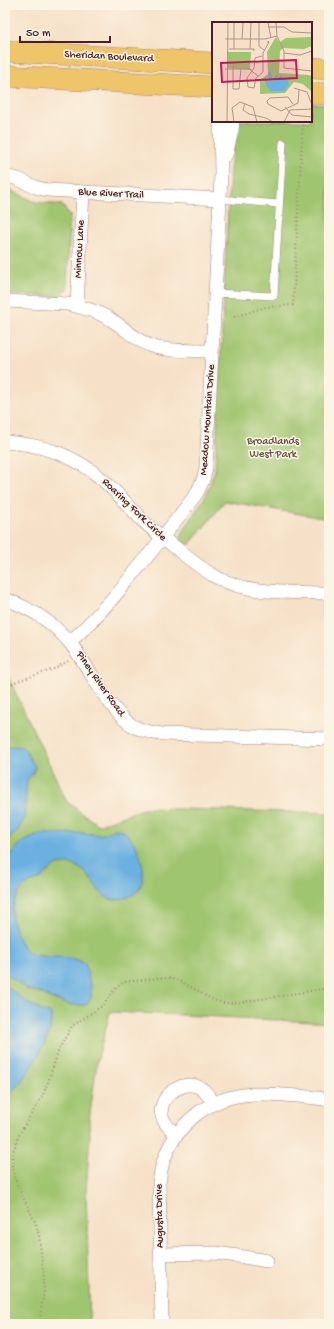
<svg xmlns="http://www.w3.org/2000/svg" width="334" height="1329" viewBox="0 0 334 1329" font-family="'Gochi Hand',sans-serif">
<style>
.green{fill:#a0c56f;stroke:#75724d}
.water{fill:#6bb1e1;stroke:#5a6886}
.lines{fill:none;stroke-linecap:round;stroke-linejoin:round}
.service-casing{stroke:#a0807a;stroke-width:8}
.minor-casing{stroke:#a0807a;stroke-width:14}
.primary-casing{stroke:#a0807a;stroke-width:22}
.path{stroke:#a0807a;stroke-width:2;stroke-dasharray:1 3;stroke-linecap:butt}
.service{stroke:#fff;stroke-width:7}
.minor{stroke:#fff;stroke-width:13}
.primary{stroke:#eec569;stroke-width:21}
.labels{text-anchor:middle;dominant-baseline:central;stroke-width:3;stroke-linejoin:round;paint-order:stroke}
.street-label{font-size:11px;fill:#4a1f2b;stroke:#fcf5e5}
.park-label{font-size:11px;fill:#64513f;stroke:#fcf5e5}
.inset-road{fill:none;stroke:#b19389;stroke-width:1}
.view{fill:#c2185b;fill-opacity:0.15;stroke:#c2185b;stroke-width:2}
.inset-edge{fill:none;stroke:#4a1f2b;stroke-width:2}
</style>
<rect width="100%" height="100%" fill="#fcf5e5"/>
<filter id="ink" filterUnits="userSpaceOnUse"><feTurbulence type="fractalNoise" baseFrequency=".025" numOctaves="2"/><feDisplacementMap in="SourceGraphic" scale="8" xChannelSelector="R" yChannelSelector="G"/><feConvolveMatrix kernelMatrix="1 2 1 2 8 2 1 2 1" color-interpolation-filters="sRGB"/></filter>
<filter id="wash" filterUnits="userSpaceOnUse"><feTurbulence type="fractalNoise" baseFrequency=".012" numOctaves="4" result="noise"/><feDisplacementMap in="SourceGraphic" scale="16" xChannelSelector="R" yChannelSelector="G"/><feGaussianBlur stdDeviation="0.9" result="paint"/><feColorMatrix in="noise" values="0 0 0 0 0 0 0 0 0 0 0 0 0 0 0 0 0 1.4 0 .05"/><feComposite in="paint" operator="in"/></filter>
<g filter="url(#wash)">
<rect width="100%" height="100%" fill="#f6e1c8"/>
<g class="green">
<polygon points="311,103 329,104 329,519 225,501 189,545 179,538 206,495 215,470 230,169 237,121 311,121"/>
<polygon points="5,188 36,202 62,205 70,215 67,289 58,297 5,294"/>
<polygon points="5,670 67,802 98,825 146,808 329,813 329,1023 183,1015 110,1012 97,1062 89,1121 90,1136 86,1192 90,1324 5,1324"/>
</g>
<g class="water">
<path d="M5 746C10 747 17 745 22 747 28 750 29 761 35 766L33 774 27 779 24 819 17 832 5 841Z"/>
<path d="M115 829C135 829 152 874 138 890 135 894 130 897 125 898 96 910 95 866 68 864 52 863 50 872 40 879 35 882 30 882 26 885 18 891 11 907 12 918 14 929 20 949 32 954 40 956 49 957 56 957 66 957 77 958 85 964L91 988V997L86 1005H70L50 998 39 992 28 990 5 973V861L21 843 40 834 85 833 100 835Z"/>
<path d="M5 985 26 1002 38 1008 42 1011 47 1012 51 1014C51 1019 51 1025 50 1030 44 1049 22 1086 5 1097Z"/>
</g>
</g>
<g filter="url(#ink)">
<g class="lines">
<defs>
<g id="service">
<polyline points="220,199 279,204"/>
<polyline points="215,293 274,296 283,143"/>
</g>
<g id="minor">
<polyline points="226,155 232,131 233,121"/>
<polyline points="5,176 18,179 35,187 47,190 220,199"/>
<path d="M5 301 67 304C83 307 100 312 113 321 126 329 137 341 151 346 169 352 194 350 212 351"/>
<polyline points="77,306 83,193"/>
<path d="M5 442C36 444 68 453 93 472 111 485 124 501 139 517 150 528 163 538 176 548 189 559 203 570 218 578 252 595 292 592 329 593"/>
<path d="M5 599C30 608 53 622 70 643 90 667 109 713 135 727 144 731 153 733 162 734L329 739"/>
<path d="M70 642C118 598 157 544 197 493L203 480 206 468 220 199 221 173 220 121"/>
<path d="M176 1135C172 1130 167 1126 164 1121 153 1102 178 1080 196 1086 204 1088 209 1097 214 1103"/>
<polyline points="161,1254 215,1253 238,1256 267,1261"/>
<path d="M162 1324 159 1183C160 1176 161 1169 163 1162 175 1126 205 1100 243 1095 256 1093 270 1094 283 1095 299 1096 314 1097 329 1100"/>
</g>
<g id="primary">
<polyline points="5,51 213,63"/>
<polyline points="311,68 329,69"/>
<polyline points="5,76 213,87"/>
<polyline points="311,93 329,94"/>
</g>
</defs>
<use href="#service" class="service-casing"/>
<use href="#minor" class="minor-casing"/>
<use href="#primary" class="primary-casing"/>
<g class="path">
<polyline points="234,317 266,307 293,305 303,121"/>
<polyline points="5,688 18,681 54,669 68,661"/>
<polyline points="39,1324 44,1290 44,1280 39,1235 36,1224 16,1182 12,1167 12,1154 20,1133 43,1095 48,1082 59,1049 72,1026 102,1006 117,987 124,982 160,978 169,978 182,982 213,1000 224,1003 236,1003 329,988"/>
</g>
<use href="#service" class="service"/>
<use href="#minor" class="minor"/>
<use href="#primary" class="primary"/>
</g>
</g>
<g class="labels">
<g class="street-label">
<text transform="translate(109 57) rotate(3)">Sheridan Boulevard</text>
<text transform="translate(111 194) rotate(3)">Blue River Trail</text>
<text transform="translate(80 249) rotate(-87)">Minnow Lane</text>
<text transform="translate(208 420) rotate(-86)">Meadow Mountain Drive</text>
<text transform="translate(134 510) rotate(44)">Roaring Fork Circle</text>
<text transform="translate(100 684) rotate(55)">Piney River Road</text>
<text transform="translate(160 1216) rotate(-91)">Augusta Drive</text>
</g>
<g class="park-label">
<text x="273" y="442">Broadlands<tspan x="273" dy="13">West Park</tspan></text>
</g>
</g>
<g transform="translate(212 22)">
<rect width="100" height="100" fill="#f6e1c8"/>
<path d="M64 15 71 26 68 29 67 51 97 53 100 55V70L91 62 82 60 73 71 48 72V58L56 52 55 30ZM100 15V24L92 27 71 26 68 20 74 16ZM15 30H39L38 46 40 48 16 46Z" fill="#a0c56f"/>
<path d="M59 49 60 57 66 52V56L68 54 76 58 77 63 72 69H59L55 65 52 57 60 59H63L65 57 57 56 56 51Z" fill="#6bb1e1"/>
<path class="inset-road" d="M47 0V24L52 28M56 0 59 16M64 0 65 14 72 29V46L100 49M56 5H72L80 10 100 11M13 17H53L65 14M30 17 31 0M17 27H42V29M22 27V0M38 27 39 0M72 31 88 33 100 29M21 44V67H27L29 47M13 47H37L46 54M42 66 44 56 51 50V31L57 20 56 19V21M42 66 36 65 35 56 42 46 43 36 50 34M82 66 95 70 100 83M33 81 31 88 37 92 54 96 61 100M81 82 76 75 58 76 55 79 56 82 69 89 86 81 87 67M73 85 80 93 100 95M15 100 16 0M22 100 20 86 28 80 41 85 45 100M72 100 78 88 100 87"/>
<path class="view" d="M84 38 85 56 10 60 9 41Z"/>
<rect width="100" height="100" class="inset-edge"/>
</g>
<rect width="334" height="1329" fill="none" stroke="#fcf5e5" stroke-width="20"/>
<path d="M20 36v6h90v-6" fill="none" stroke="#4a1f2b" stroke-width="2"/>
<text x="26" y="36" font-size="12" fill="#4a1f2b" stroke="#fcf5e5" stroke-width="3" paint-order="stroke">50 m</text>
</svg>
